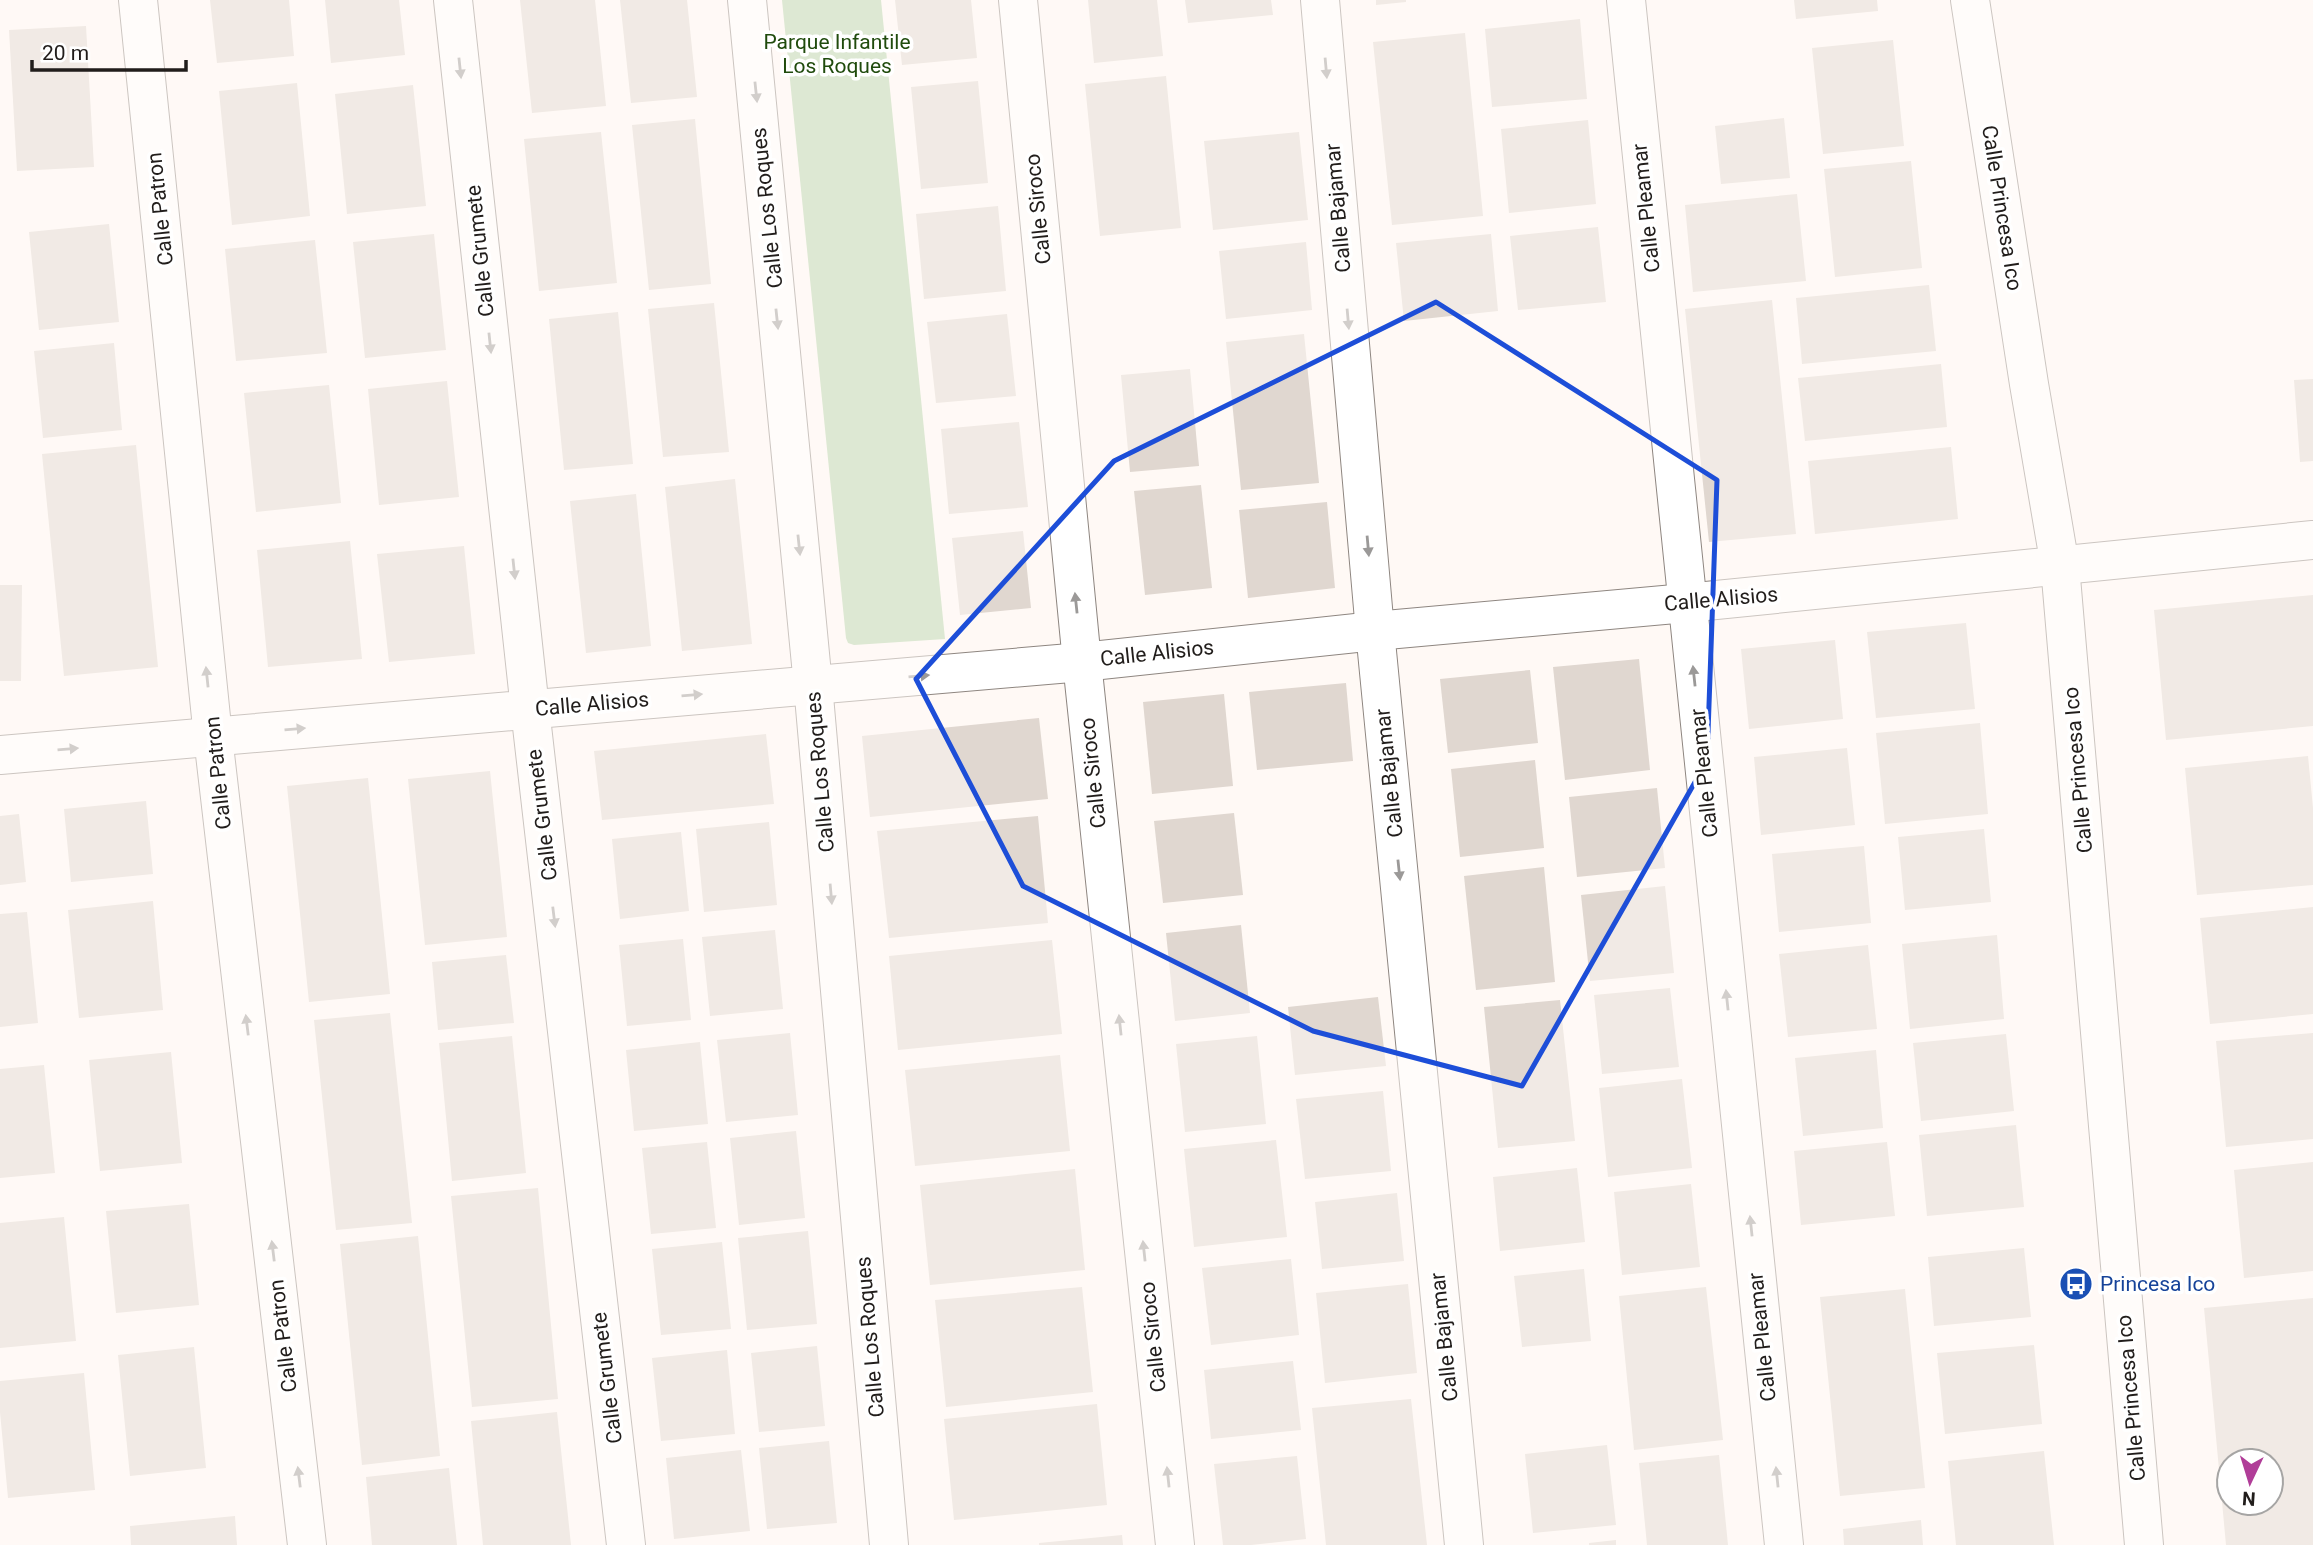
<svg xmlns="http://www.w3.org/2000/svg" width="2313" height="1545" viewBox="0 0 2313 1545" font-family="Roboto,sans-serif">
<style>
.green{fill:#b3d2a8}
.building{fill:#e0d7d0;fill-rule:evenodd}
.lines{fill:none;stroke-linecap:round;stroke-linejoin:round}
.street-casing{stroke:#8e8680;stroke-width:40}
.secondary-casing{stroke:#8e8680;stroke-width:40}
.street{stroke:#fff;stroke-width:38}
.secondary{stroke:#fff;stroke-width:38}
.oneway{fill:#9b9998}
.marked{fill:none;stroke:#1d4ed8;stroke-width:5;stroke-linejoin:round}
.labels{text-anchor:middle;dominant-baseline:central;stroke-width:7;stroke-linejoin:round;paint-order:stroke}
.park-label{font-size:21px;fill:#204b0d;stroke:#fff}
.street-label{font-size:21px;fill:#211d1b;stroke:#fff}
.transit-label{font-size:21px;fill:#164399;stroke:#fff;text-anchor:start}
</style>
<rect width="100%" height="100%" fill="#fff9f5"/>
<polygon class="green" points="782,0 881,0 945,639 854,645 848,643 846,638"/>
<g class="building">
<polygon points="210,0 289,0 294,56 217,63"/>
<polygon points="325,0 399,0 405,55 331,63"/>
<polygon points="520,0 595,0 606,106 532,113"/>
<polygon points="620,0 687,0 697,97 631,103"/>
<polygon points="895,0 971,0 977,58 902,65"/>
<polygon points="1088,0 1157,0 1163,56 1094,63"/>
<polygon points="1185,0 1271,0 1273,15 1188,23"/>
<polygon points="1376,0 1406,0 1406,2 1376,5"/>
<polygon points="1794,0 1877,0 1878,11 1796,19"/>
<polygon points="1580,19 1587,99 1492,107 1485,29"/>
<polygon points="86,26 94,167 17,171 9,30"/>
<polygon points="1465,33 1483,216 1392,225 1373,42"/>
<polygon points="1893,40 1904,146 1823,154 1812,48"/>
<polygon points="1166,76 1181,228 1100,236 1085,84"/>
<polygon points="978,81 988,183 921,189 911,87"/>
<polygon points="297,83 310,216 232,225 219,91"/>
<polygon points="413,85 426,206 347,214 335,94"/>
<polygon points="1784,118 1790,178 1721,184 1715,126"/>
<polygon points="695,119 711,284 649,290 632,125"/>
<polygon points="1588,120 1596,204 1509,213 1501,129"/>
<polygon points="601,132 617,283 539,291 524,139"/>
<polygon points="1299,132 1308,220 1213,230 1204,141"/>
<polygon points="1911,161 1922,268 1835,277 1824,169"/>
<polygon points="1797,194 1806,281 1693,292 1685,205"/>
<polygon points="998,206 1006,291 924,299 916,214"/>
<polygon points="109,224 119,322 39,330 29,232"/>
<polygon points="1598,227 1606,302 1518,310 1510,236"/>
<polygon points="434,234 446,350 365,358 353,242"/>
<polygon points="1491,234 1498,311 1404,321 1396,243"/>
<polygon points="315,240 327,353 236,361 225,249"/>
<polygon points="1306,242 1312,310 1226,319 1219,251"/>
<polygon points="1929,285 1936,351 1802,364 1796,298"/>
<polygon points="1772,300 1796,534 1709,542 1685,309"/>
<polygon points="714,303 729,452 663,457 648,309"/>
<polygon points="618,312 633,464 564,470 549,319"/>
<polygon points="1007,314 1016,396 936,403 927,322"/>
<polygon points="1304,334 1319,483 1241,490 1226,342"/>
<polygon points="114,343 122,430 43,438 34,351"/>
<polygon points="1941,364 1947,427 1805,441 1798,378"/>
<polygon points="1190,369 1199,466 1130,472 1121,375"/>
<polygon points="2313,379 2313,461 2300,462 2294,380"/>
<polygon points="447,381 459,497 379,505 368,389"/>
<polygon points="329,385 341,503 256,512 244,393"/>
<polygon points="1019,422 1028,507 949,514 941,429"/>
<polygon points="136,445 158,667 64,676 42,454"/>
<polygon points="1951,447 1958,519 1815,534 1808,461"/>
<polygon points="735,479 752,644 682,651 665,487"/>
<polygon points="1201,485 1212,588 1145,595 1134,491"/>
<polygon points="636,494 651,646 586,653 570,501"/>
<polygon points="1327,502 1335,588 1248,598 1239,510"/>
<polygon points="1023,531 1031,608 960,615 952,538"/>
<polygon points="350,541 362,659 268,667 257,550"/>
<polygon points="464,546 475,654 389,662 377,554"/>
<polygon points="0,585 22,585 21,681 0,681"/>
<polygon points="2313,595 2313,726 2166,740 2154,610"/>
<polygon points="1966,623 1975,709 1876,718 1867,632"/>
<polygon points="1835,640 1843,719 1749,729 1741,649"/>
<polygon points="1639,659 1650,770 1565,780 1553,667"/>
<polygon points="1530,670 1538,743 1448,753 1440,679"/>
<polygon points="1346,683 1353,761 1257,770 1249,692"/>
<polygon points="1224,694 1233,786 1152,794 1143,702"/>
<polygon points="1039,718 1048,799 870,817 862,736"/>
<polygon points="1980,723 1988,814 1885,824 1876,733"/>
<polygon points="766,734 774,804 602,820 594,751"/>
<polygon points="1847,748 1855,825 1761,835 1754,757"/>
<polygon points="2308,756 2313,808 2313,885 2197,895 2185,768"/>
<polygon points="1535,760 1544,848 1460,857 1451,769"/>
<polygon points="490,771 507,937 425,945 408,779"/>
<polygon points="368,778 390,994 309,1002 287,786"/>
<polygon points="1657,788 1665,868 1577,877 1569,797"/>
<polygon points="146,801 153,874 71,882 64,809"/>
<polygon points="1234,813 1243,895 1163,903 1154,821"/>
<polygon points="19,814 26,882 0,885 0,816"/>
<polygon points="1038,816 1048,923 889,938 877,831"/>
<polygon points="769,822 777,905 704,912 696,829"/>
<polygon points="1984,829 1991,902 1905,910 1898,837"/>
<polygon points="681,832 689,911 620,919 612,839"/>
<polygon points="1864,846 1871,923 1779,932 1772,854"/>
<polygon points="1544,867 1555,982 1476,990 1464,876"/>
<polygon points="1665,886 1674,973 1590,981 1581,895"/>
<polygon points="153,901 163,1010 79,1018 68,910"/>
<polygon points="2313,907 2313,1014 2210,1024 2200,918"/>
<polygon points="27,912 38,1023 0,1027 0,914"/>
<polygon points="1241,925 1250,1013 1175,1021 1166,933"/>
<polygon points="775,930 783,1009 710,1016 702,937"/>
<polygon points="1997,935 2004,1019 1910,1029 1902,944"/>
<polygon points="683,939 691,1020 627,1026 619,945"/>
<polygon points="1052,940 1062,1034 898,1050 889,956"/>
<polygon points="1868,945 1877,1029 1788,1037 1779,954"/>
<polygon points="506,955 514,1023 438,1030 432,962"/>
<polygon points="1670,988 1679,1067 1602,1074 1594,995"/>
<polygon points="1378,997 1386,1066 1295,1075 1288,1007"/>
<polygon points="1560,1000 1575,1141 1498,1148 1484,1007"/>
<polygon points="390,1013 412,1223 336,1230 314,1020"/>
<polygon points="790,1033 798,1115 726,1122 717,1040"/>
<polygon points="2313,1033 2313,1139 2226,1147 2216,1041"/>
<polygon points="2006,1034 2014,1111 1921,1121 1913,1043"/>
<polygon points="512,1036 526,1173 452,1181 439,1043"/>
<polygon points="1257,1036 1266,1124 1185,1132 1176,1044"/>
<polygon points="700,1042 708,1124 634,1131 626,1050"/>
<polygon points="1876,1050 1883,1128 1803,1136 1795,1058"/>
<polygon points="171,1052 182,1163 100,1171 89,1060"/>
<polygon points="1060,1055 1070,1151 915,1166 905,1070"/>
<polygon points="44,1065 55,1173 0,1178 0,1069"/>
<polygon points="1682,1079 1692,1168 1608,1177 1599,1088"/>
<polygon points="1383,1091 1391,1171 1305,1179 1296,1099"/>
<polygon points="2016,1125 2024,1207 1927,1216 1919,1135"/>
<polygon points="796,1131 805,1218 739,1225 730,1138"/>
<polygon points="1276,1140 1287,1237 1194,1247 1184,1149"/>
<polygon points="707,1142 716,1228 651,1234 642,1148"/>
<polygon points="1887,1142 1895,1216 1801,1225 1794,1151"/>
<polygon points="2313,1162 2313,1271 2244,1278 2234,1170"/>
<polygon points="1577,1168 1585,1242 1500,1251 1493,1177"/>
<polygon points="1075,1169 1085,1270 930,1285 920,1185"/>
<polygon points="1691,1184 1700,1267 1622,1275 1614,1192"/>
<polygon points="538,1188 558,1399 472,1407 451,1196"/>
<polygon points="1397,1193 1404,1261 1322,1269 1315,1202"/>
<polygon points="189,1204 199,1305 116,1313 106,1211"/>
<polygon points="64,1217 76,1341 0,1348 0,1223"/>
<polygon points="808,1231 817,1324 747,1330 738,1238"/>
<polygon points="418,1236 440,1456 362,1465 340,1244"/>
<polygon points="722,1242 731,1329 661,1335 652,1249"/>
<polygon points="2024,1248 2031,1317 1934,1326 1928,1257"/>
<polygon points="1291,1259 1299,1335 1211,1345 1202,1268"/>
<polygon points="1584,1269 1591,1341 1522,1347 1514,1276"/>
<polygon points="1408,1284 1417,1373 1325,1383 1316,1293"/>
<polygon points="1082,1287 1093,1392 946,1407 935,1300"/>
<polygon points="1706,1287 1723,1440 1634,1450 1619,1296"/>
<polygon points="1905,1289 1925,1488 1840,1496 1820,1297"/>
<path d="M2313 1298V1545H2226L2204 1308ZM2229 1461H2271V1503H2229Z"/>
<polygon points="2034,1345 2042,1424 1945,1434 1937,1353"/>
<polygon points="817,1346 825,1426 759,1432 751,1353"/>
<polygon points="194,1347 206,1468 130,1476 118,1355"/>
<polygon points="727,1350 735,1434 661,1441 652,1358"/>
<polygon points="1293,1361 1301,1430 1211,1439 1204,1370"/>
<polygon points="84,1373 95,1490 8,1498 0,1412 0,1381"/>
<polygon points="1411,1399 1427,1545 1326,1545 1312,1408"/>
<polygon points="1097,1404 1107,1505 954,1520 944,1419"/>
<polygon points="557,1412 571,1545 483,1545 471,1421"/>
<polygon points="829,1441 837,1523 767,1529 759,1448"/>
<polygon points="1607,1445 1616,1525 1533,1533 1525,1454"/>
<polygon points="741,1450 750,1531 674,1539 666,1458"/>
<polygon points="2044,1451 2054,1545 1956,1545 1948,1461"/>
<polygon points="1719,1455 1728,1545 1647,1545 1639,1463"/>
<polygon points="1297,1456 1306,1539 1251,1545 1223,1545 1214,1464"/>
<polygon points="449,1468 457,1545 372,1545 366,1477"/>
<polygon points="235,1516 237,1545 131,1545 130,1526"/>
<polygon points="1921,1520 1923,1545 1844,1545 1843,1529"/>
<polygon points="1122,1535 1123,1545 1039,1545 1039,1543"/>
<polygon points="1616,1540 1616,1545 1589,1545 1589,1543"/>
</g>
<g class="lines">
<defs>
<g id="street">
<polyline points="138,0 213,737 307,1545"/>
<polyline points="453,0 530,709 626,1545"/>
<polyline points="747,0 813,685 889,1545"/>
<polyline points="1018,0 1082,662 1175,1545"/>
<polyline points="1320,0 1375,631 1464,1545"/>
<polyline points="1626,0 1784,1545"/>
</g>
<g id="secondary">
<polyline points="1970,0 2029,384 2060,566 2144,1545"/>
<polyline points="0,755 1082,662 1375,631 1686,603 2313,540"/>
</g>
</defs>
<use href="#street" class="street-casing"/>
<use href="#secondary" class="secondary-casing"/>
<use href="#street" class="street"/>
<use href="#secondary" class="secondary"/>
</g>
<defs><path id="oneway-solid" d="M-6-.8H1V-3.2L6.5 0L1 3.2V.8H-6Z" transform="scale(1.75)"/></defs>
<g class="oneway">
<use href="#oneway-solid" transform="translate(460 68) rotate(84)"/>
<use href="#oneway-solid" transform="translate(1326 68) rotate(85)"/>
<use href="#oneway-solid" transform="translate(756 92) rotate(84)"/>
<use href="#oneway-solid" transform="translate(777 319) rotate(84)"/>
<use href="#oneway-solid" transform="translate(1348 319) rotate(85)"/>
<use href="#oneway-solid" transform="translate(490 343) rotate(84)"/>
<use href="#oneway-solid" transform="translate(799 545) rotate(84)"/>
<use href="#oneway-solid" transform="translate(1368 546) rotate(85)"/>
<use href="#oneway-solid" transform="translate(514 569) rotate(84)"/>
<use href="#oneway-solid" transform="translate(1076 603) rotate(-96)"/>
<use href="#oneway-solid" transform="translate(919 676) rotate(-5)"/>
<use href="#oneway-solid" transform="translate(1694 676) rotate(-96)"/>
<use href="#oneway-solid" transform="translate(207 677) rotate(-96)"/>
<use href="#oneway-solid" transform="translate(692 695) rotate(-5)"/>
<use href="#oneway-solid" transform="translate(295 729) rotate(-5)"/>
<use href="#oneway-solid" transform="translate(68 749) rotate(-5)"/>
<use href="#oneway-solid" transform="translate(1399 870) rotate(84)"/>
<use href="#oneway-solid" transform="translate(831 894) rotate(85)"/>
<use href="#oneway-solid" transform="translate(554 917) rotate(83)"/>
<use href="#oneway-solid" transform="translate(1727 1000) rotate(-96)"/>
<use href="#oneway-solid" transform="translate(247 1025) rotate(-97)"/>
<use href="#oneway-solid" transform="translate(1120 1025) rotate(-96)"/>
<use href="#oneway-solid" transform="translate(1751 1226) rotate(-96)"/>
<use href="#oneway-solid" transform="translate(273 1251) rotate(-97)"/>
<use href="#oneway-solid" transform="translate(1144 1251) rotate(-96)"/>
<use href="#oneway-solid" transform="translate(299 1477) rotate(-97)"/>
<use href="#oneway-solid" transform="translate(1168 1477) rotate(-96)"/>
<use href="#oneway-solid" transform="translate(1777 1477) rotate(-96)"/>
</g>
<path d="M0 0H2313V1545H0ZM1436 302 1717 480 1707 761 1522 1086 1313 1031 1023 886 916 679 1114 461Z" fill="#fff9f5" fill-opacity=".55" fill-rule="evenodd"/>
<path class="marked" d="M1436 302 1717 480 1707 761 1522 1086 1313 1031 1023 886 916 679 1114 461Z"/>
<defs>
<symbol id="bus-disc" viewBox="-11 -11 22 22"><circle r="9.5" fill="#1a4fb4" stroke="#fff"/><path d="M-5-6H5V4H4V6H2V4H-2V6H-4V4H-5ZM-3.5-4V0h7V-4ZM-3.5 1.2v1.5H-2V1.2ZM2 1.2v1.5H3.5V1.2Z" fill="#fff"/></symbol>
</defs>
<g fill-rule="evenodd">
<use href="#bus-disc" x="2057" y="1265" width="38" height="38"/>
</g>
<g class="labels">
<g class="park-label">
<text x="837" y="42">Parque Infantile<tspan x="837" dy="24">Los Roques</tspan></text>
</g>
<g class="street-label">
<text transform="translate(767 208) rotate(-96)">Calle Los Roques</text>
<text transform="translate(1338 208) rotate(-95)">Calle Bajamar</text>
<text transform="translate(1646 208) rotate(-96)">Calle Pleamar</text>
<text transform="translate(2002 208) rotate(81)">Calle Princesa Ico</text>
<text transform="translate(160 209) rotate(-96)">Calle Patron</text>
<text transform="translate(1038 209) rotate(-96)">Calle Siroco</text>
<text transform="translate(480 251) rotate(-96)">Calle Grumete</text>
<text transform="translate(1721 599) rotate(-5)">Calle Alisios</text>
<text transform="translate(1157 653) rotate(-6)">Calle Alisios</text>
<text transform="translate(592 704) rotate(-5)">Calle Alisios</text>
<text transform="translate(2078 770) rotate(-95)">Calle Princesa Ico</text>
<text transform="translate(820 772) rotate(-95)">Calle Los Roques</text>
<text transform="translate(218 773) rotate(-96)">Calle Patron</text>
<text transform="translate(1093 773) rotate(-96)">Calle Siroco</text>
<text transform="translate(1389 773) rotate(-96)">Calle Bajamar</text>
<text transform="translate(1704 773) rotate(-96)">Calle Pleamar</text>
<text transform="translate(542 815) rotate(-97)">Calle Grumete</text>
<text transform="translate(283 1336) rotate(-97)">Calle Patron</text>
<text transform="translate(870 1337) rotate(-95)">Calle Los Roques</text>
<text transform="translate(1153 1337) rotate(-96)">Calle Siroco</text>
<text transform="translate(1444 1337) rotate(-96)">Calle Bajamar</text>
<text transform="translate(1762 1337) rotate(-96)">Calle Pleamar</text>
<text transform="translate(607 1378) rotate(-97)">Calle Grumete</text>
<text transform="translate(2131 1398) rotate(-95)">Calle Princesa Ico</text>
</g>
<g class="transit-label">
<text x="2100" y="1284">Princesa Ico</text>
</g>
</g>
<g transform="translate(2250 1482) rotate(184)"><circle r="33" fill="#ffffff" stroke="#a6a5a4" stroke-width="2"/>
<path d="M0-5L12 26L0 18L-12 26Z" fill="#b03d98"/>
<text y="-10" font-size="19" font-weight="bold" text-anchor="middle" fill="#211d1b">N</text>
</g>
<path d="M32 60v10h154v-10" fill="none" stroke="#211d1b" stroke-width="3.5"/>
<text x="42" y="60" font-size="21" fill="#211d1b" stroke="#ffffff" stroke-width="5" paint-order="stroke">20 m</text>
</svg>
